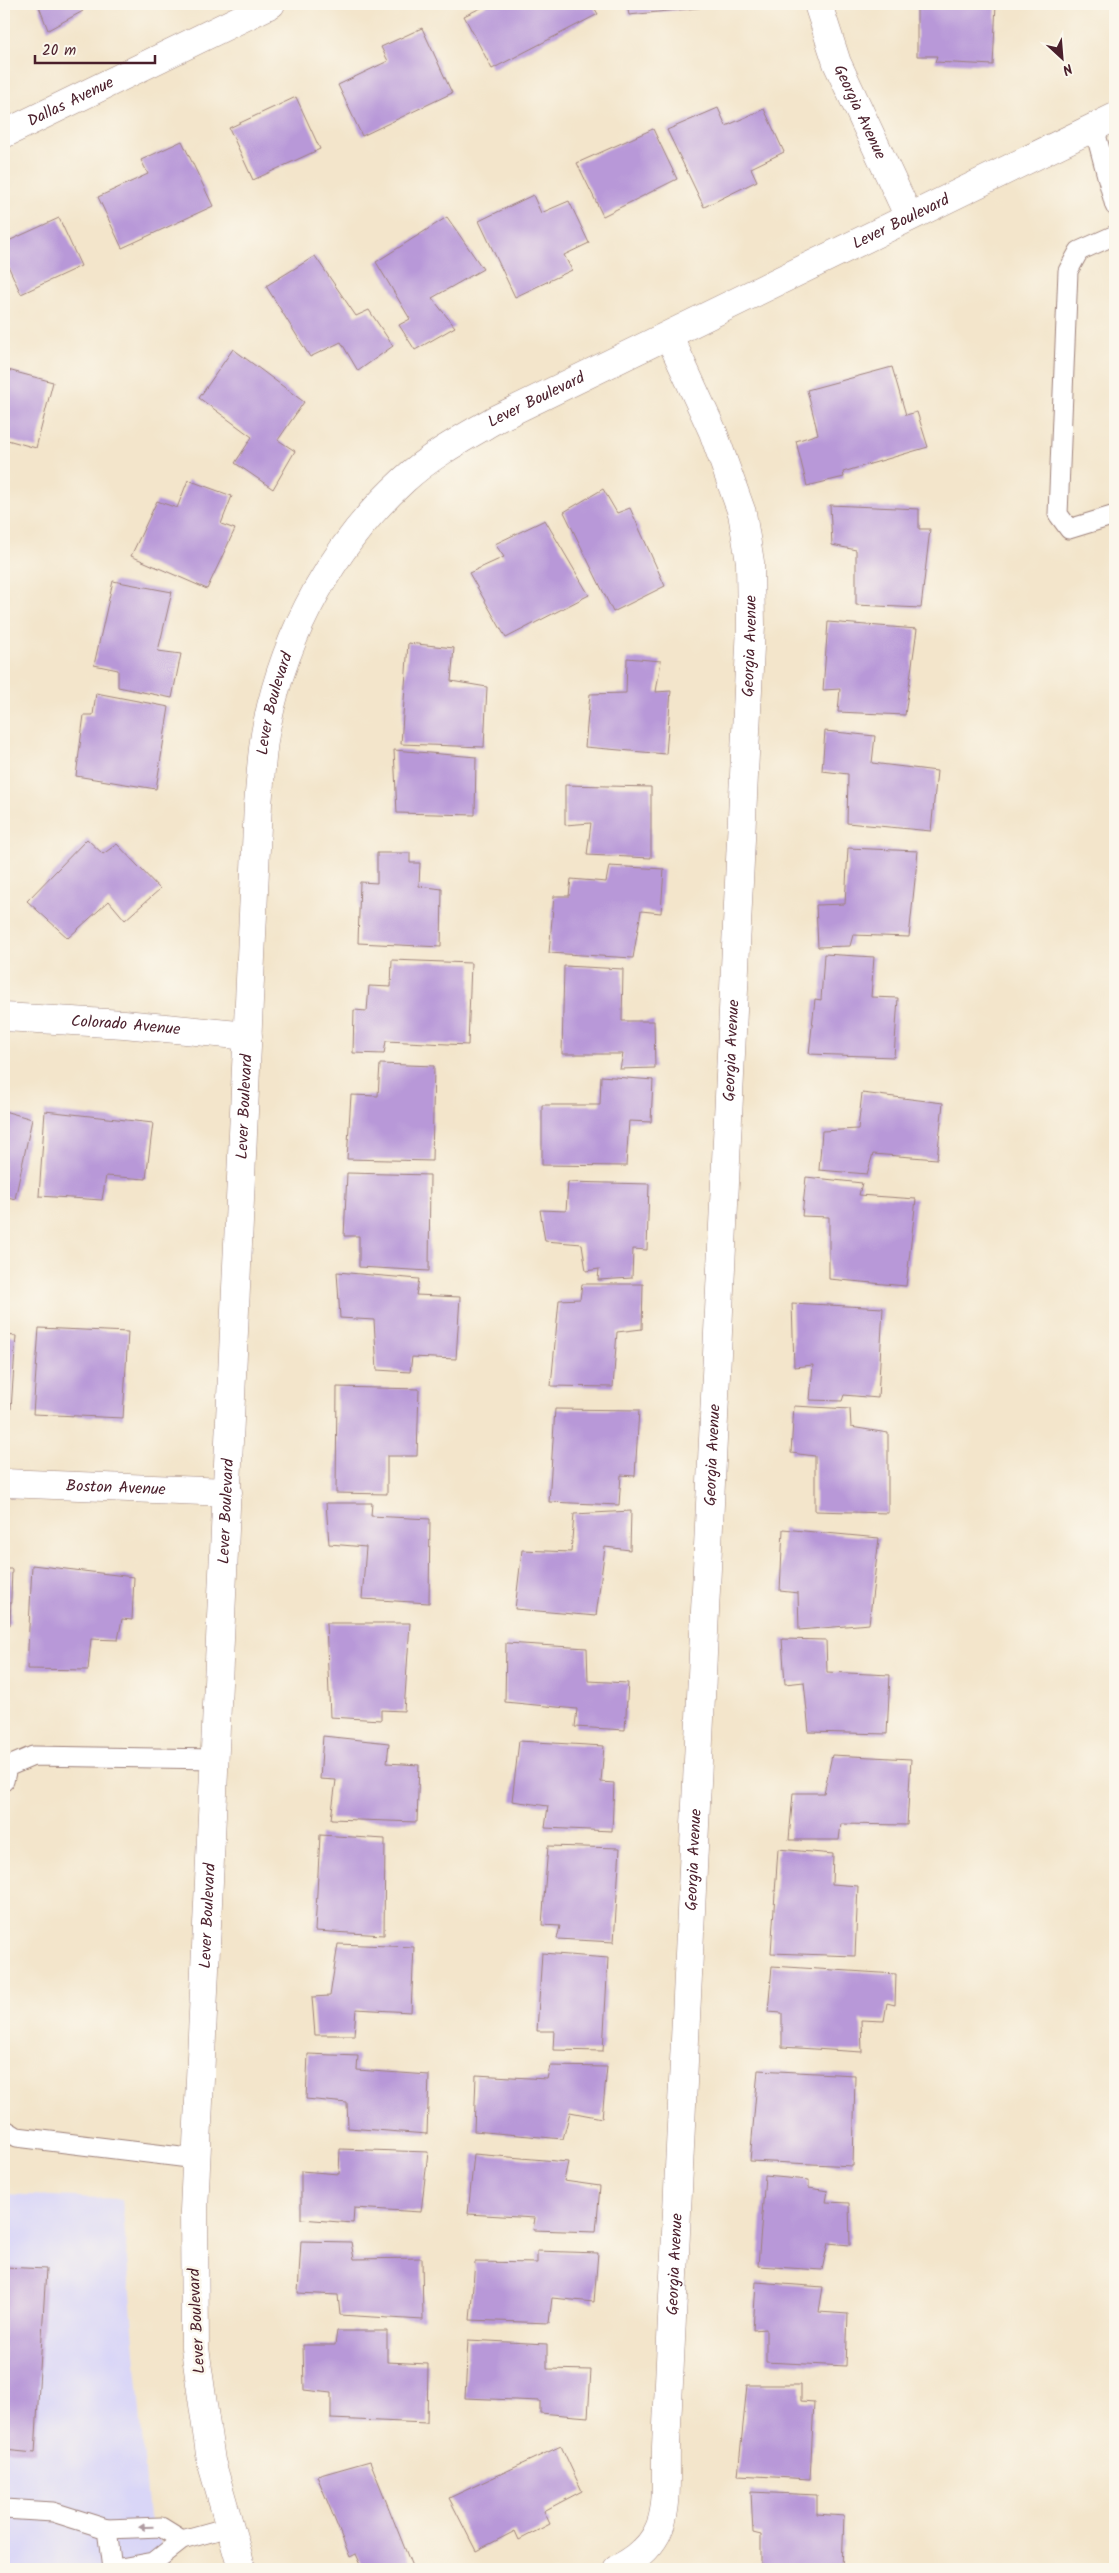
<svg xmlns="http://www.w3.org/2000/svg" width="1119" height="2573" viewBox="0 0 1119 2573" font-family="Kalam,sans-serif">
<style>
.built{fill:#d9d6f7}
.building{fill:#b898d8}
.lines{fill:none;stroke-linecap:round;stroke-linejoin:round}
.lane-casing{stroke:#9e827b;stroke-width:21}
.street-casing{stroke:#9e827b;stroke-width:29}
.lane{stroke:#fff;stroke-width:19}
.street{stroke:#fff;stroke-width:28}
.oneway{fill:#ae9aa0}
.labels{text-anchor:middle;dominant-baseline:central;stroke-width:5;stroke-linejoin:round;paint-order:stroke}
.street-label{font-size:16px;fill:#4a1f2b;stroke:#fbf7ec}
</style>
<rect width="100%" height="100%" fill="#fbf7ec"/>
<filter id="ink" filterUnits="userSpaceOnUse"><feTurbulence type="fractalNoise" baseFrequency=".02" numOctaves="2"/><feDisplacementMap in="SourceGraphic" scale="10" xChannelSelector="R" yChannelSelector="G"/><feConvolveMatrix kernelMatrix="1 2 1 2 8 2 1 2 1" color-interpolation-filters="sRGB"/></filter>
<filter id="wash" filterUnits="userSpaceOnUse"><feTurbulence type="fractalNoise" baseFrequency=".0096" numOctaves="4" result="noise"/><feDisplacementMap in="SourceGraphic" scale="20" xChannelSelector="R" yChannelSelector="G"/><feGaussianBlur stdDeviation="1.12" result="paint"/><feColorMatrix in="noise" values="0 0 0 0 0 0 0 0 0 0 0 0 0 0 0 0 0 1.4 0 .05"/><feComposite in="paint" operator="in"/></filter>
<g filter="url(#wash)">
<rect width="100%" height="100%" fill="#f3e5cb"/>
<polygon class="built" points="4,2194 122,2199 149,2517 172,2569 4,2569"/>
<g id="blocks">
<g class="building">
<polygon points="38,4 80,4 83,11 48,30"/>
<polygon points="489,4 592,4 598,14 492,69 464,16"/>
<polygon points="627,4 716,4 716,6 629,15"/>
<polygon points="917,4 996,4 993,65 935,62 937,56 917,56"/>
<polygon points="422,28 452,93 362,136 338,85 388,61 381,47"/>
<polygon points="296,97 320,149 253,180 229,128"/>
<polygon points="718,108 726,126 764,109 784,152 751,168 757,181 704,207 667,130"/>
<polygon points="653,129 677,179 603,216 577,163"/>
<polygon points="182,141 213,206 122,248 98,197 148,174 141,160"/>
<polygon points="533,195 541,213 569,201 589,243 564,255 572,270 515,297 479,221"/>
<polygon points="447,217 483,269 432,298 455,327 415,350 399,325 410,319 376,262"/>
<polygon points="59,218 81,266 21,294 4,257 4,243"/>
<polygon points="315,256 356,316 369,310 393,346 358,371 341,342 310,357 266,286"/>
<polygon points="233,349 304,402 278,440 295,451 273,489 235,463 252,437 199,398"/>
<polygon points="892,367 906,415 917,412 928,447 843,472 844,477 807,486 796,441 818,434 807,390"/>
<polygon points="4,369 53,382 36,448 4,439"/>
<polygon points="188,480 232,496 221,524 235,529 207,589 131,556 157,501 177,508"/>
<polygon points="603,489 617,513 630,508 665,586 613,612 564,512"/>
<polygon points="830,505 919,509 919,529 930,529 921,608 856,605 856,550 832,545"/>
<polygon points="545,520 589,595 506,638 469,573 504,557 495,544"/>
<polygon points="113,581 172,592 158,651 181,654 172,698 118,687 118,670 94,665"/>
<polygon points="828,622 917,629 905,715 838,712 840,689 823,690"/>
<polygon points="408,643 454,648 451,681 487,687 484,747 401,744"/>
<polygon points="627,658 661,661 656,692 671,691 666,754 585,747 590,694 626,693"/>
<polygon points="96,693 169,707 156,789 76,776 84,715 93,715"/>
<polygon points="825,731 875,736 872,763 937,771 931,831 847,823 848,774 822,771"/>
<polygon points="394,750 476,757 475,815 397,813"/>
<polygon points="565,785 651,787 651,858 587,855 591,823 565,825"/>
<polygon points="87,839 103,854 117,844 160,889 125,920 109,901 68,938 27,901"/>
<polygon points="848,848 918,851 909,937 853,935 850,946 818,947 816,905 845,904"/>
<polygon points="377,853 410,853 410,863 420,863 419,886 442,889 441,947 358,943 360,882 377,883"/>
<polygon points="609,866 664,869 661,913 641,911 633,958 549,953 554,896 569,896 571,879 606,882"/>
<polygon points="824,954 874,957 871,997 898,998 894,1057 809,1054 815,999 821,1000"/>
<polygon points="392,960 471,963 468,1045 386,1041 384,1054 353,1053 354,1010 367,1011 369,986 391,987"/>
<polygon points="564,966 623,969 622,1021 654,1021 655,1068 620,1069 623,1054 562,1054"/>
<polygon points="380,1064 434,1066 432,1161 347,1159 351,1095 378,1096"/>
<polygon points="601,1076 653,1080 651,1122 629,1121 626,1166 542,1165 542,1105 600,1105"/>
<polygon points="862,1093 943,1103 937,1159 873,1154 867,1174 819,1170 822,1131 858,1129"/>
<polygon points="4,1111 32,1119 15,1199 4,1196"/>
<polygon points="45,1111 153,1123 146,1179 106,1176 102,1200 39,1196"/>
<polygon points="347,1173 430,1175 429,1271 359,1267 359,1236 344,1236"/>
<polygon points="806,1177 862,1183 859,1195 916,1199 906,1286 829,1279 829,1217 802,1216"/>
<polygon points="568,1182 649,1184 647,1250 633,1249 632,1278 598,1280 599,1269 586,1271 582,1244 545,1241 540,1210 566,1211"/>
<polygon points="337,1272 419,1279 416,1295 460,1297 456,1359 412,1357 410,1372 377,1370 374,1320 340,1318"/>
<polygon points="582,1284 643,1284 642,1329 617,1332 613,1387 551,1386 559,1300 580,1299"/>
<polygon points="792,1303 883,1308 878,1398 844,1395 842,1401 810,1400 813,1365 794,1367"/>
<polygon points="39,1328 128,1332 123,1418 33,1414"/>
<polygon points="4,1335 16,1336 11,1409 4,1409"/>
<polygon points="337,1387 419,1389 417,1456 387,1456 387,1494 336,1493"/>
<polygon points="794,1406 850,1409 851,1427 888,1433 888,1513 815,1511 815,1456 791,1453"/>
<polygon points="555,1409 639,1410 635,1476 621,1475 619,1505 549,1502"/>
<polygon points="326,1503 372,1503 371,1516 430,1519 429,1603 362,1599 366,1547 329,1544"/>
<polygon points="631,1511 630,1550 605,1547 596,1616 515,1609 522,1550 571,1552 574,1514"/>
<polygon points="783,1529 879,1538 869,1624 799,1630 798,1593 780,1591"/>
<polygon points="32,1565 134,1577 132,1620 122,1619 118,1640 91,1639 88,1670 27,1669"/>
<polygon points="4,1569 12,1569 10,1625 4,1625"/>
<polygon points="326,1623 410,1623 404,1711 381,1710 381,1720 330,1717"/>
<polygon points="782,1639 826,1640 827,1672 890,1675 887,1734 809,1732 804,1682 785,1684"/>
<polygon points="506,1643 587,1648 588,1681 628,1683 625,1730 575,1727 577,1709 505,1702"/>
<polygon points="323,1736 389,1743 387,1763 419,1765 417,1822 331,1819 336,1780 320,1779"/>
<polygon points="519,1741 604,1746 601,1782 614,1783 612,1831 545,1828 548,1806 512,1801"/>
<polygon points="832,1755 911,1759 907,1825 841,1824 839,1840 789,1840 793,1793 824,1793"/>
<polygon points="320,1835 385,1839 384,1935 315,1931"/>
<polygon points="548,1846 620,1848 614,1942 557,1939 560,1926 542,1925"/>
<polygon points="778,1849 833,1854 832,1884 858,1886 855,1956 771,1953"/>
<polygon points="338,1944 414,1947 411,2012 356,2009 354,2035 315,2035 312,1997 330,1996"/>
<polygon points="542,1953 608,1958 603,2051 553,2050 554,2031 537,2031"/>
<polygon points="772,1966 896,1974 895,2005 887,2003 884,2021 861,2020 862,2052 782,2047 782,2013 768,2012"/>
<polygon points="308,2054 358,2056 357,2070 429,2075 427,2134 348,2128 347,2103 306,2099"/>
<polygon points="550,2066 607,2067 602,2118 570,2112 563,2139 474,2131 476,2075 547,2079"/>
<polygon points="758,2070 855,2075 853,2166 750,2161"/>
<polygon points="340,2149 428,2152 421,2212 354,2208 353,2223 301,2219 301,2171 339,2174"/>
<polygon points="474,2154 568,2162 564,2181 600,2186 596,2232 533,2230 535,2218 468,2214"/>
<polygon points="765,2176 809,2180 809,2188 828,2191 826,2202 849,2203 850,2245 828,2243 822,2270 758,2266"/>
<polygon points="301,2241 351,2242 354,2259 422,2258 423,2320 340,2315 338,2295 298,2293"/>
<polygon points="537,2251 598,2253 594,2302 552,2298 549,2323 470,2320 475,2262 537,2263"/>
<polygon points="4,2267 46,2269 35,2453 4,2450"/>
<polygon points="756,2282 823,2287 819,2312 848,2314 846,2366 766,2362 766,2329 753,2330"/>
<polygon points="337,2331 387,2331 387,2362 428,2364 427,2423 331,2419 331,2393 304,2390 303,2345 335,2345"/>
<polygon points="468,2340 547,2344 547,2369 591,2370 588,2417 540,2413 540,2401 465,2398"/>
<polygon points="747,2385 801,2385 801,2401 814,2402 810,2479 738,2475"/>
<polygon points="561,2446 582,2491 544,2511 550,2524 519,2540 515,2531 476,2551 449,2498"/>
<polygon points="370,2461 413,2569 363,2569 356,2554 350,2557 317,2476"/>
<polygon points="751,2492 817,2495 817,2514 844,2516 842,2569 761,2569 761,2535 753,2533"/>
</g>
</g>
</g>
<g filter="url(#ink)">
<use href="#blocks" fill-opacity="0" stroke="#9e827b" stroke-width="1"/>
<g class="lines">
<defs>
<g id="lane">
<polyline points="1094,127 1115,206"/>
<polyline points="1115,235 1079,251 1068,271 1058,514 1069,529 1115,515"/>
<polyline points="4,1781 7,1767 33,1756 215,1759"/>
<polyline points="4,2129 17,2137 197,2159"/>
<polyline points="4,2509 53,2512 107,2529 112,2569"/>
<polyline points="107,2529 161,2527 182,2540"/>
<polyline points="115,2569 154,2562 182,2540 229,2527"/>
</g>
<g id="street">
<path id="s1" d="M818 4 837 63 909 217"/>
<path id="s2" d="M4 134 271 4"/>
<path id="s3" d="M4 1017 124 1024 248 1036"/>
<path id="s4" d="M4 1483 228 1492"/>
<path id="s5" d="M242 2569 211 2461 195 2348 194 2211 258 804C261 778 261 750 267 724 286 631 334 544 404 480 431 455 465 437 496 419L1115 117"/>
<path id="s6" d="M617 2569C674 2541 665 2502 666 2447L751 625 750 562 742 513 713 432 669 336"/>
</g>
</defs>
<use href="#lane" class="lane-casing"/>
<use href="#street" class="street-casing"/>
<use href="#lane" class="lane"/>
<use href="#street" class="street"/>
</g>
<defs><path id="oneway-solid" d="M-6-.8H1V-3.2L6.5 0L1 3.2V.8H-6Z" transform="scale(1.25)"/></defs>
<use class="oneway" href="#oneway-solid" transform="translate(146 2527) rotate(178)"/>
</g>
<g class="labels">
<g class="street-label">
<text stroke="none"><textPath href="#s2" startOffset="74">Dallas Avenue</textPath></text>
<text stroke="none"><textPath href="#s1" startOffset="116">Georgia Avenue</textPath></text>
<text stroke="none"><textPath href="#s5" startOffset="2698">Lever Boulevard</textPath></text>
<text stroke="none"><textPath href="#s5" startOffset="2292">Lever Boulevard</textPath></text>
<text stroke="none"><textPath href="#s6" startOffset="1945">Georgia Avenue</textPath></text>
<text stroke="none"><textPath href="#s5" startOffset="1874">Lever Boulevard</textPath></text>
<text stroke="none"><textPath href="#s3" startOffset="122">Colorado Avenue</textPath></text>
<text stroke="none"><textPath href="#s6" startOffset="1540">Georgia Avenue</textPath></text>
<text stroke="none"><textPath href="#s5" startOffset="1469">Lever Boulevard</textPath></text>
<text stroke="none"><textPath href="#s6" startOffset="1135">Georgia Avenue</textPath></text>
<text stroke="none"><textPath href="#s4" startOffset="112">Boston Avenue</textPath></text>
<text stroke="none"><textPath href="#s5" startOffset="1064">Lever Boulevard</textPath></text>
<text stroke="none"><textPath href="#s6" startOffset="730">Georgia Avenue</textPath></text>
<text stroke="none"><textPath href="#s5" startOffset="659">Lever Boulevard</textPath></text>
<text stroke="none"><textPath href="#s6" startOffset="325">Georgia Avenue</textPath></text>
<text transform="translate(197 2321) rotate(-93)">Lever Boulevard</text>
</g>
</g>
<rect width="1119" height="2573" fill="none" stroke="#fbf7ec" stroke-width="20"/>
<g transform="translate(1062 58) rotate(154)" stroke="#fbf7ec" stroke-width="4" paint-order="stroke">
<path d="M0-4L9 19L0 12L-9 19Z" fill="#4a1f2b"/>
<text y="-8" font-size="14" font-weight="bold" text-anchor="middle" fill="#4a1f2b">N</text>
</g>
<path d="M35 55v8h120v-8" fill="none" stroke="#4a1f2b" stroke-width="2.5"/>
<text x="42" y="55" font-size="15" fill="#4a1f2b" stroke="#fbf7ec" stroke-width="4" paint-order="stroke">20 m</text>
</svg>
